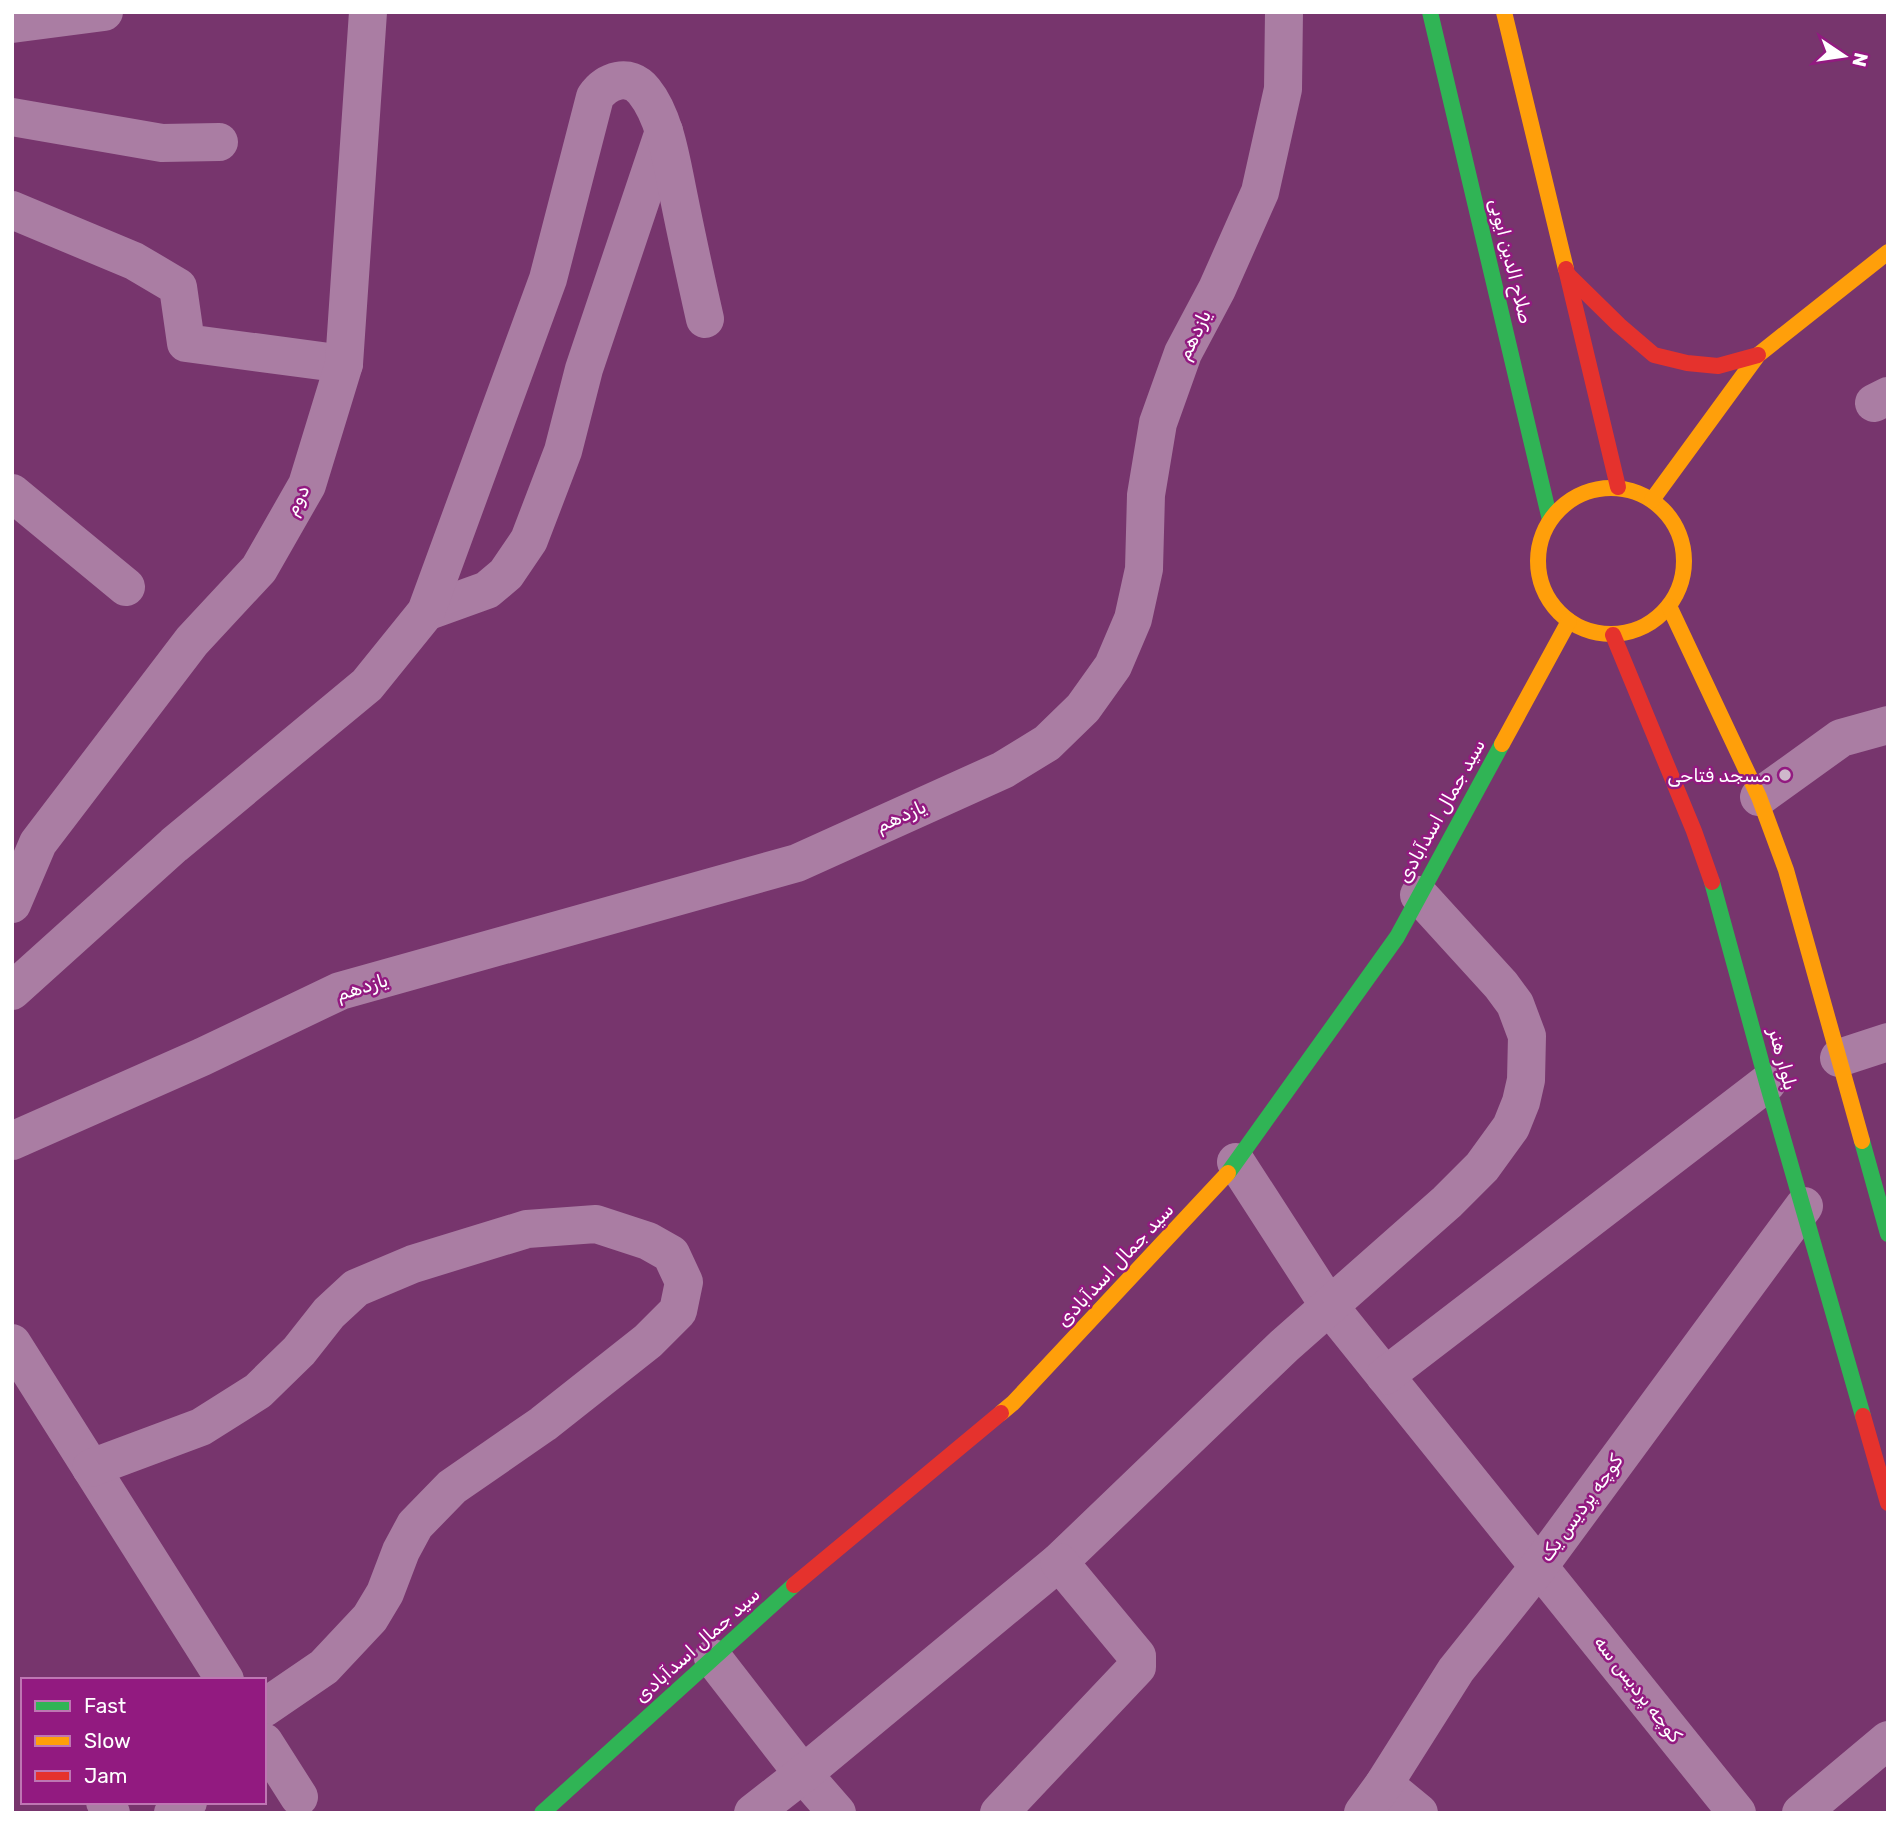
<svg xmlns="http://www.w3.org/2000/svg" width="1900" height="1825" viewBox="0 0 1900 1825" font-family="Rubik,'Noto Sans Arabic',sans-serif">
<style>
.lines{fill:none;stroke-linecap:round;stroke-linejoin:round}
.street{stroke:#aa7da3;stroke-width:38}
.fast{stroke:#30b455;stroke-width:16}
.slow{stroke:#ff9f0a;stroke-width:16}
.jam{stroke:#e5322d;stroke-width:16}
.poi-dot{fill:#cfb8cc;stroke:#921a80;stroke-width:2.5}
.labels{text-anchor:middle;dominant-baseline:central;stroke-width:5;stroke-linejoin:round;paint-order:stroke}
.street-label{font-size:19px;fill:#fff;stroke:#921a80}
.poi-label{font-size:19px;fill:#fff;stroke:#921a80;text-anchor:end}
</style>
<rect width="100%" height="100%" fill="#77356d"/>
<g class="lines">
<g class="street">
<polyline points="12,24 104,12"/>
<polyline points="12,117 162,143 219,142"/>
<polyline points="12,210 134,261 178,287 186,343 344,364"/>
<polyline points="1874,403 1888,396"/>
<polyline points="12,493 126,587"/>
<polyline points="426,612 487,590 506,574 529,540 563,451 584,369 664,131"/>
<polyline points="1759,797 1841,738 1888,725"/>
<polyline points="12,904 38,843 192,641 259,569 307,485 344,364 368,12"/>
<path d="M12 991 174 845 367 685 426 612 548 279 595 97C606 81 629 72 644 91 666 118 672 165 679 198 687 238 696 279 705 319"/>
<polyline points="1839,1058 1888,1042"/>
<polyline points="12,1141 202,1057 340,991 797,863 1003,770 1047,743 1083,708 1113,666 1133,619 1144,569 1146,495 1158,423 1183,353 1217,289 1260,192 1283,89 1284,12"/>
<polyline points="1236,1162 1329,1306 1737,1813"/>
<polyline points="12,1343 225,1680"/>
<polyline points="1385,1376 1767,1083"/>
<polyline points="91,1468 201,1427 258,1391 299,1351 329,1313 356,1288 413,1264 527,1229 596,1224 648,1241 671,1254 684,1282 678,1311 648,1341 543,1424 452,1487 415,1525 401,1551 385,1593 370,1618 324,1667 264,1708"/>
<polyline points="713,1658 803,1774 837,1813"/>
<polyline points="264,1742 299,1797"/>
<polyline points="1384,1784 1419,1813"/>
<polyline points="105,1802 111,1813"/>
<polyline points="173,1813 188,1802"/>
<polyline points="753,1813 803,1774 1059,1562 1284,1346 1447,1202 1482,1167 1511,1127 1521,1102 1526,1080 1527,1036 1515,1004 1501,985 1419,895"/>
<polyline points="999,1813 1137,1667 1137,1656 1059,1562"/>
<polyline points="1363,1813 1384,1784 1456,1670 1540,1565 1804,1206"/>
<polyline points="1801,1813 1888,1740"/>
</g>
<g class="fast">
<polyline points="1430,12 1550,520"/>
<polyline points="1712,882 1767,1083 1863,1416"/>
<polyline points="1862,1141 1888,1234"/>
<polyline points="1228,1173 1397,937 1502,744"/>
<polyline points="542,1813 794,1585"/>
</g>
<g class="slow">
<polyline points="1504,12 1566,269"/>
<circle cx="1611" cy="561" r="73"/>
<polyline points="1652,500 1758,355 1888,252"/>
<polyline points="1669,606 1759,797 1786,870 1862,1141"/>
<polyline points="1502,744 1569,621"/>
<polyline points="1001,1413 1013,1403 1228,1173"/>
</g>
<g class="jam">
<polyline points="1566,269 1618,487"/>
<polyline points="1568,275 1619,325 1654,355 1687,363 1718,366 1758,355"/>
<polyline points="1613,635 1694,831 1712,882"/>
<polyline points="1863,1416 1888,1503"/>
<polyline points="794,1585 1001,1413"/>
</g>
</g>
<circle class="poi-dot" cx="1785" cy="775" r="7"/>
<g class="labels">
<g class="street-label">
<text transform="translate(1511 261) rotate(76)">صلاح الدین ایوبی</text>
<text transform="translate(1194 335) rotate(-64)">یازدهم</text>
<text transform="translate(297 500) rotate(-62)">دوم</text>
<text transform="translate(1441 811) rotate(-61)">سید جمال اسدآبادی</text>
<text transform="translate(901 816) rotate(-24)">یازدهم</text>
<text transform="translate(362 987) rotate(-17)">یازدهم</text>
<text transform="translate(1783 1059) rotate(75)">بلوار هنر</text>
<text transform="translate(1115 1265) rotate(-47)">سید جمال اسدآبادی</text>
<text transform="translate(1581 1508) rotate(-54)">کوچه پردیس یک</text>
<text transform="translate(697 1645) rotate(-42)">سید جمال اسدآبادی</text>
<text transform="translate(1638 1689) rotate(52)">کوچه پردیس سه</text>
</g>
<g class="poi-label">
<text x="1771" y="775">مسجد فتاحی</text>
</g>
</g>
<rect width="1900" height="1825" fill="none" stroke="#ffffff" stroke-width="28"/>
<rect x="21" y="1678" width="245" height="126" fill="#921a80" stroke="#be76b3" stroke-width="2"/>
<rect x="35" y="1701" width="35" height="10" fill="#30b455" stroke="#be76b3" stroke-width="2"/>
<text x="84" y="1713" font-size="21" fill="#ffffff">Fast</text>
<rect x="35" y="1736" width="35" height="10" fill="#ff9f0a" stroke="#be76b3" stroke-width="2"/>
<text x="84" y="1748" font-size="21" fill="#ffffff">Slow</text>
<rect x="35" y="1771" width="35" height="10" fill="#e5322d" stroke="#be76b3" stroke-width="2"/>
<text x="84" y="1783" font-size="21" fill="#ffffff">Jam</text>
<g transform="translate(1844 56) rotate(103)" stroke="#921a80" stroke-width="5" paint-order="stroke">
<path d="M0-5L12 26L0 18L-12 26Z" fill="#ffffff"/>
<text y="-10" font-size="19" font-weight="bold" text-anchor="middle" fill="#ffffff">N</text>
</g>
</svg>
